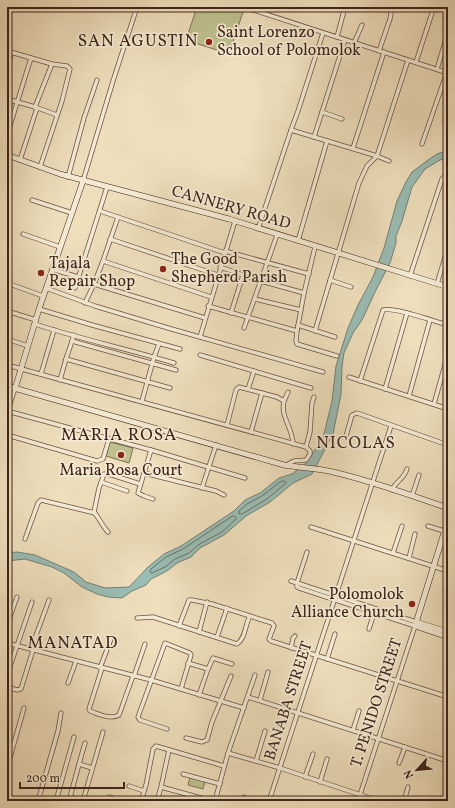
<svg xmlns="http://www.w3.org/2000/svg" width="455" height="808" viewBox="0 0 455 808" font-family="Vollkorn,serif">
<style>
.green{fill:#bec08d;stroke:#7e7254}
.water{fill:#99bcb3;stroke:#757f76}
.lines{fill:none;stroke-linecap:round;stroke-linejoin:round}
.shore{stroke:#6c7067;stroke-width:1}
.street-casing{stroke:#6a5243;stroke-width:5}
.secondary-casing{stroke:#3e241b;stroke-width:6}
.street{stroke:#f4ead3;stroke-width:3.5}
.secondary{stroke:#f4ead3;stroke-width:5}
.poi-dot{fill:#8f2418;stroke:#f4ead3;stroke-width:1.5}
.labels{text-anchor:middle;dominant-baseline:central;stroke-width:3.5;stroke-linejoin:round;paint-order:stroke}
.poi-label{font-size:16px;fill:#3e241b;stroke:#f4ead3;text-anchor:start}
.street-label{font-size:16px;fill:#3e241b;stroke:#f4ead3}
.neighbourhood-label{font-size:17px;letter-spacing:1px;fill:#3e241b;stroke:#f4ead3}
</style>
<rect width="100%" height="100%" fill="#eedebc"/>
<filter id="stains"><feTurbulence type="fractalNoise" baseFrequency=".005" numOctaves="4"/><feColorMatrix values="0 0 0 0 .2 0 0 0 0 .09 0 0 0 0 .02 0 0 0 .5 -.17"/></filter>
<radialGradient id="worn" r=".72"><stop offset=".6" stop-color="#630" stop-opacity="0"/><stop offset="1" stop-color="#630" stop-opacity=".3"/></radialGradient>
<g class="green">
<polygon points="197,7 227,7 243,12 229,54 186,40"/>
<polygon points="110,442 133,448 129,463 106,456"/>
<polygon points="190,777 205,781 203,789 188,785"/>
</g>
<polygon class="water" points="448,150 448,158 440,160 425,169 412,187 402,221 396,236 396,243 390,263 376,290 362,320 353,333 344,353 342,366 341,394 333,434 312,474 293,483 270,502 246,516 224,535 200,548 191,557 177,563 167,571 151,579 146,585 132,591 122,598 108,597 97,594 82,587 64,573 52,567 25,559 7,561 7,553 17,552 35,555 74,572 86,582 105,588 129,587 148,567 164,554 181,546 234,511 245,500 260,493 279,478 292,474 305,464 323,438 332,401 336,366 348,328 358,305 373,277 384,248 397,201 406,182 412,172 428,160 437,154"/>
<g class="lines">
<g class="shore">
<polygon points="284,481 286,482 285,484 267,499 242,514 239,514 239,511 247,504 262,496 280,482"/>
<polygon points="233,516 236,517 236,519 222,532 198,545 189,553 175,559 165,567 152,573 150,572 151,569 166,557 183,549"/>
</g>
<defs>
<g id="street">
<polyline points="244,7 448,73"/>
<polyline points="337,37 345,7"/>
<polyline points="354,43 362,25"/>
<polyline points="7,51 52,64 67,66 70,69 62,101 40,167"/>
<polyline points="379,51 390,19 392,7"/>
<polyline points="416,62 434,7"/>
<polyline points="7,67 12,52"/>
<polyline points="437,69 448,32"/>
<polyline points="7,99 35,107 57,115"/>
<polyline points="35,107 52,64"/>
<polyline points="322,112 342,119"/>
<polyline points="445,121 448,112"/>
<polyline points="291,130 298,111 323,33"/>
<polyline points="7,135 31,58"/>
<polyline points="314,137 345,40"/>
<polyline points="422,144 447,72"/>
<polyline points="353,148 384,52"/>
<polyline points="20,160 37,108"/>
<polyline points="68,177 84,118 97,80"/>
<polyline points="83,181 113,81 137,7"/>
<polyline points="32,200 72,213"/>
<polyline points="100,211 225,253"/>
<polyline points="258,229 291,130 377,156 389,161"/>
<polyline points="23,234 60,247"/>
<polyline points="110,239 218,275"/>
<polyline points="298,241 327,141"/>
<polyline points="225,251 309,274"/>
<polyline points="103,261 118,217"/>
<polyline points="220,267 261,281 304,293"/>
<polyline points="52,269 78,277"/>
<polyline points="410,276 442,179 444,177 448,178"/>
<polyline points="330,280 351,287"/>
<polyline points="7,283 43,296"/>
<polyline points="94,284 205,318"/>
<polyline points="437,284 448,247"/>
<polyline points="46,288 95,306 168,328 323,372"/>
<polyline points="75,288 107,187"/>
<polyline points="255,299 301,310"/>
<polyline points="85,303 94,284 103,261 211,297"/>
<polyline points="208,306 297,331 304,293 315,247"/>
<polyline points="39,309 92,325 180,349"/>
<polyline points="7,311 36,320"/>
<polyline points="231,313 243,275"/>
<path d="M35 324C80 339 128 349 174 363"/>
<polyline points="298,325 335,337"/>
<polyline points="244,328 277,235"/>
<polyline points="297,331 296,341 297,344 337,356"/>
<polyline points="315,331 359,183 367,166 377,156 408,60"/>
<polyline points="200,337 235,221"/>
<polyline points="7,339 28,346"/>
<polyline points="72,341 176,370"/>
<polyline points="200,355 311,388"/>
<polyline points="66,359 74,335"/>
<polyline points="7,365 306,447 310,451 310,454 306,460 294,461 286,465"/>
<polyline points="41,374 54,330"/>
<polyline points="349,377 448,409"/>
<polyline points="60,380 66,359 170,388"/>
<path d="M360 381 383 310C392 306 436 322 448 325"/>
<polyline points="248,389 254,371"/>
<polyline points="385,389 407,313"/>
<polyline points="409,396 430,320"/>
<polyline points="142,401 154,357 159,344"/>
<polyline points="284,401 288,392"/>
<polyline points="434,404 448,354"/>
<polyline points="7,411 151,450 245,478"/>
<polyline points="7,412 15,389"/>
<path d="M227 425 236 390 239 387 277 397 284 401C280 417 293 428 293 444"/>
<polyline points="251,432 262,393"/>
<polyline points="7,435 97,461 103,459 109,439"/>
<polyline points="346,436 352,415 357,413 448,445"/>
<polyline points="306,447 310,432 312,403 314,397"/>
<polyline points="151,450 138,493 144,496 153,499"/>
<polyline points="144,473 216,491 224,495"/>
<polyline points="101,482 127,491"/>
<polyline points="202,488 216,445"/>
<path d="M392 490C396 480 403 481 407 469"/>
<polyline points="412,496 419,475"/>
<polyline points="428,526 444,531"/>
<polyline points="311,527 448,571"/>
<path d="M108 532C102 526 100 519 94 512L99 488 104 474 112 475 140 484"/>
<polyline points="25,539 38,503 41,500 95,513"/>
<polyline points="393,553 402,526"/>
<polyline points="409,558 415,534"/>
<polyline points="291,581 416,622"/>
<polyline points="297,583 297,587 299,588 415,626 358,801"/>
<polyline points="297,583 307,552"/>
<path d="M137 618 153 617 237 644C246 638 245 624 250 616"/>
<polyline points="7,625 17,597"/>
<polyline points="179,626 189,600 192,600 212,604 272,623 274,626 269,639 271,641 448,697"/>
<polyline points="369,629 374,613"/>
<polyline points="199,632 207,602"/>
<polyline points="217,637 227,608"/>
<polyline points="7,643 151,680 244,708"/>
<polyline points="291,648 293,638 295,636"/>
<polyline points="31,649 49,600"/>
<polyline points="327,659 335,634"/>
<polyline points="446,661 448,658"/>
<polyline points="188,663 208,669 199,695"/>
<polyline points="100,668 111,639"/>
<path d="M102 668 89 709 90 711C99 714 110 720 119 715L133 676"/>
<polyline points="208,669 213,658 232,664"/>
<polyline points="7,675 32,602"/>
<polyline points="134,676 145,644"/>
<polyline points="68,683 76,661"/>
<polyline points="7,687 17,690 21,689 33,650"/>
<polyline points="248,697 448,761"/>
<polyline points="260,700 268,672"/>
<polyline points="167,729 140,720 138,717 165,643 190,653 191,655 181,689"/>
<polyline points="353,730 359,711"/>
<polyline points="186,738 202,742 207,740 212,722 231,676"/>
<polyline points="169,750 161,787 212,801"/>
<polyline points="228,753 280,768 379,801"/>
<polyline points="256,761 265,731"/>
<polyline points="399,763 405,747"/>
<polyline points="79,764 85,743"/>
<polyline points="7,768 24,708"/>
<polyline points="183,774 220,784"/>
<polyline points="305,777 313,754"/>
<polyline points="320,782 327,759"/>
<polyline points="129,786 144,791"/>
<polyline points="109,797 123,801"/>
<polyline points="38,801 58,731 61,713"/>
<polyline points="56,801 74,737"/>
<polyline points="69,801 79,764 92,768"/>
<polyline points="83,801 103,732"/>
<polyline points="141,801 146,785 153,749 156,746 224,766"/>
<polyline points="157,801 161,787"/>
<polyline points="215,801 228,753 255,675"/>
<polyline points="243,801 244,797"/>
<polyline points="269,801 391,426"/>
<polyline points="404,801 408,787"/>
</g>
<g id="secondary">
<polyline points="7,155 60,174 229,219 448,287"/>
<path d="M7 386 284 465C301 468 317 468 333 472 372 481 410 495 448 508"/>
<polyline points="15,389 39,309 83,181"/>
<polyline points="448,520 415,626 448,637"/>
<polyline points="416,622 448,632"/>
</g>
</defs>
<use href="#street" class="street-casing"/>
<use href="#secondary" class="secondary-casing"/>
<use href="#street" class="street"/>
<use href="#secondary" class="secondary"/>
</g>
<g class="poi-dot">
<circle cx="209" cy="42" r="4"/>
<circle cx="163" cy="269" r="4"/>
<circle cx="41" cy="273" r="4"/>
<circle cx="121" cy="455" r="4"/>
<circle cx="412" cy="604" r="4"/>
</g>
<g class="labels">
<g class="poi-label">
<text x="217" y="33">Saint Lorenzo<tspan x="217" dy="18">School of Polomolok</tspan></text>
<text x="171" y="260">The Good<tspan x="171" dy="18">Shepherd Parish</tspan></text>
<text x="49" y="264">Tajala<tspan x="49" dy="18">Repair Shop</tspan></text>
<text x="121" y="471" text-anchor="middle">Maria Rosa Court</text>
<text x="404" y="595" text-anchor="end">Polomolok<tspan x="404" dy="18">Alliance Church</tspan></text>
</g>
<g class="street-label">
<text transform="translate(231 208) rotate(16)">CANNERY ROAD</text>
<text transform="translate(289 701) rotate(-72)">BANABA STREET</text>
<text transform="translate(377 703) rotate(-72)">T. PENIDO STREET</text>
</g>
<g class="neighbourhood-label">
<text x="138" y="41">SAN AGUSTIN</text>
<text x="119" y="435">MARIA ROSA</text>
<text x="356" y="443">NICOLAS</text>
<text x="73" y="643">MANATAD</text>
</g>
</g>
<rect width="455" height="808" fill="none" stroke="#eedebc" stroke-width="24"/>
<rect x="8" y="8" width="439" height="792" fill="none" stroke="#3e241b" stroke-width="2"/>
<rect x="12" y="12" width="431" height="784" fill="none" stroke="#3e241b"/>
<g transform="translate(417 770) rotate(243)" stroke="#f4ead3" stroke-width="3" paint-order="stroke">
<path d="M0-3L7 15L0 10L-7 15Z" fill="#3e241b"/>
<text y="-6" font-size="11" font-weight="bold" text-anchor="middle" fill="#3e241b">N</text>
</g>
<path d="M20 782v6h104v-6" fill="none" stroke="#3e241b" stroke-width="2"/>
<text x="26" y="782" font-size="12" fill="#3e241b" stroke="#f4ead3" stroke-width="3" paint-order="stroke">200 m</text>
<rect width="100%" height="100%" filter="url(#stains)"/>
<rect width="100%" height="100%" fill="url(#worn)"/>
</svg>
